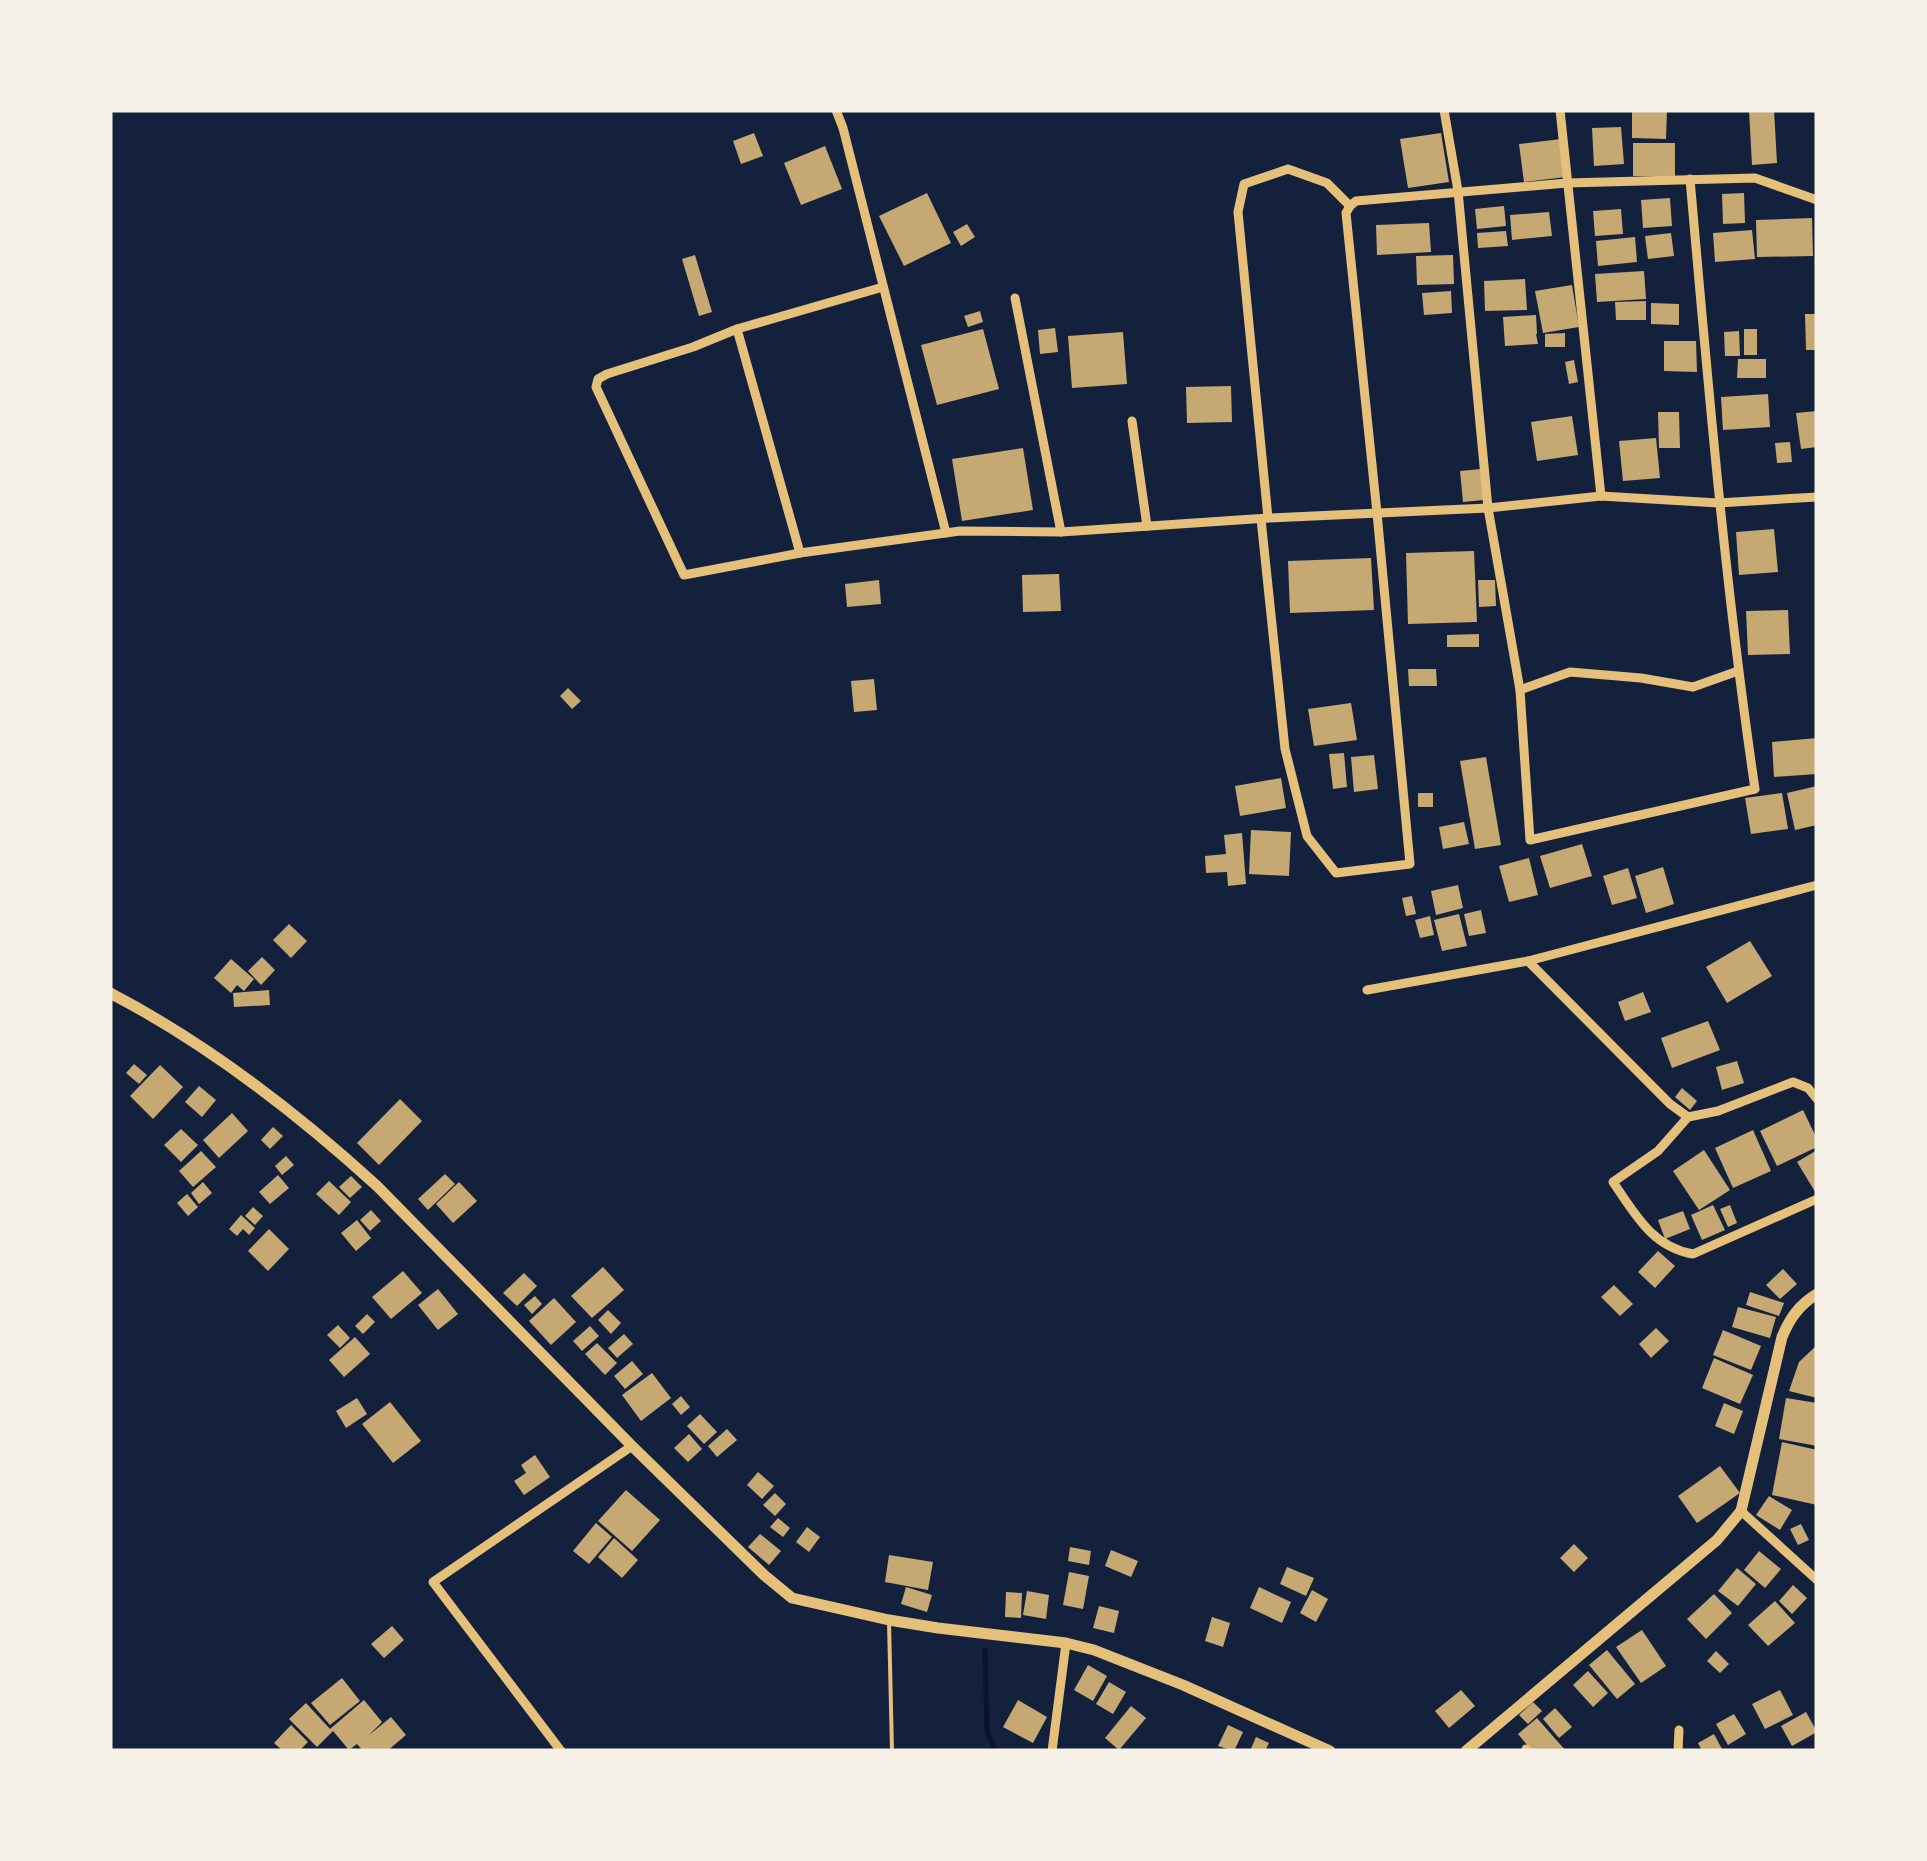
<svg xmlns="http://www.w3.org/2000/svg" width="1927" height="1861" viewBox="0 0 1927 1861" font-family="'Work Sans',sans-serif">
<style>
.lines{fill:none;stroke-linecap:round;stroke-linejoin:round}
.stream{stroke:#0b132b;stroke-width:5}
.building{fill:#c6a872}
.service{stroke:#e5c07b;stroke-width:4}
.minor{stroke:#e5c07b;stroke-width:9}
.tertiary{stroke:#e5c07b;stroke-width:11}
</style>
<rect width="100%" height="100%" fill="#14213d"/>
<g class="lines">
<polyline class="stream" points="985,1650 987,1731 995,1751"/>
</g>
<g class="building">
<polygon points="1632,110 1667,110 1666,139 1632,138"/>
<polygon points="1749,110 1774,110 1777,163 1752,165"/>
<polygon points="1621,127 1624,164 1594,166 1592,128"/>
<polygon points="754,133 763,156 741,164 733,141"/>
<polygon points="1441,133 1449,182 1408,188 1400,139"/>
<polygon points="1561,139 1566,177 1524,182 1519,144"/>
<polygon points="1633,143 1675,143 1675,177 1633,176"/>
<polygon points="825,146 842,189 801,205 784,163"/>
<polygon points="927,193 951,243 904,266 879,216"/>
<polygon points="1744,193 1745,223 1723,224 1722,194"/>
<polygon points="1670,198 1672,226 1643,228 1641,200"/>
<polygon points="1504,206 1506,226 1477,229 1475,209"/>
<polygon points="1621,209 1623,234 1595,236 1593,211"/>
<polygon points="1549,212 1552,236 1512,240 1510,215"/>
<polygon points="1812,218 1813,256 1757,257 1756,220"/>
<polygon points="1429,223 1431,252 1377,255 1376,225"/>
<polygon points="967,224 975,237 961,246 953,232"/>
<polygon points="1752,230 1755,259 1715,262 1713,233"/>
<polygon points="1506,231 1508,246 1478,248 1477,233"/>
<polygon points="1671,233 1674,256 1648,259 1645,236"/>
<polygon points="1635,237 1637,262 1598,266 1596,241"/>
<polygon points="695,255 712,312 699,316 682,259"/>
<polygon points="1453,255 1454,284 1417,285 1416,256"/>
<polygon points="1644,271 1646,299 1597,302 1595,274"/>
<polygon points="1525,279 1527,310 1485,311 1484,281"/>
<polygon points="1572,285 1579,327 1543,333 1535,291"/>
<polygon points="1451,291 1452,313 1424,315 1422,293"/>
<polygon points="1646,301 1646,320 1616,320 1615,302"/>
<polygon points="1651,303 1679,304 1679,325 1651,324"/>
<polygon points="980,311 983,322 968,327 964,316"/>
<polygon points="1805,314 1817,314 1817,350 1806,350"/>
<polygon points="1536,315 1537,334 1536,334 1538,344 1505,346 1503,317"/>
<polygon points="1055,328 1058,352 1040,354 1038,330"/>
<polygon points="983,329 999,389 937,405 921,345"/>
<rect x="1744" y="329" width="13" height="26"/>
<polygon points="1739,331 1740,356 1725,356 1724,332"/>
<polygon points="1123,332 1127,384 1072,388 1068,336"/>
<polygon points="1565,333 1565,347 1545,347 1545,334"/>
<polygon points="1664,341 1696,341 1697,372 1664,371"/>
<polygon points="1738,359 1766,359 1766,378 1737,378"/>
<polygon points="1574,360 1578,382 1569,384 1565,362"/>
<polygon points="1231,386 1232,422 1187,423 1186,387"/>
<polygon points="1768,394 1770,427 1723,430 1721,397"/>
<polygon points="1817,411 1817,447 1801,449 1796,413"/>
<polygon points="1658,412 1679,412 1680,448 1659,448"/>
<polygon points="1572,416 1578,455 1537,461 1531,422"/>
<polygon points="1656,438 1660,478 1623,481 1619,441"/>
<polygon points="1790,442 1792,462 1777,463 1775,443"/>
<polygon points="1023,448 1033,510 962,521 952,459"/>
<polygon points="1481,469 1484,500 1463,502 1460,471"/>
<polygon points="1774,529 1778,572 1739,575 1736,532"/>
<polygon points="1474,551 1477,622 1408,624 1406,553"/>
<polygon points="1371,558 1374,610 1290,613 1288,561"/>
<polygon points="1059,574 1061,611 1023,612 1022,575"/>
<polygon points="879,580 881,604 847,607 845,584"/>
<polygon points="1478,580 1495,580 1496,606 1479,607"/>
<polygon points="1788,610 1790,654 1748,655 1746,611"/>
<polygon points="1479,634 1479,647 1447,647 1447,635"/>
<polygon points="1408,669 1436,669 1437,686 1409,686"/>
<polygon points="874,679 877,710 854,712 851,681"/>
<polygon points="568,688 581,701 572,709 560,696"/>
<polygon points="1351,703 1357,740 1314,746 1308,709"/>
<polygon points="1817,738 1817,774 1774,777 1772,742"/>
<polygon points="1344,753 1347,787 1333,789 1329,754"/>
<polygon points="1374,755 1378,789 1354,792 1351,757"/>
<polygon points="1486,757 1501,845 1475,849 1460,761"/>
<polygon points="1281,778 1286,808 1240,816 1235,786"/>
<polygon points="1817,786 1817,825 1795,830 1787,793"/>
<rect x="1418" y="793" width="15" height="14"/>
<polygon points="1782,793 1788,829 1751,834 1745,798"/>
<polygon points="1464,822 1469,844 1443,849 1439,827"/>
<polygon points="1251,830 1291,832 1289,876 1249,874"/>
<polygon points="1242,833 1246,884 1228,886 1227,872 1206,873 1205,856 1226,854 1224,835"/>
<polygon points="1582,844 1592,876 1550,888 1540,856"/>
<polygon points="1529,858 1538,895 1509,902 1499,866"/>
<polygon points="1663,867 1674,904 1646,913 1635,876"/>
<polygon points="1628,868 1637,898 1612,905 1603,876"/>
<polygon points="1458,885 1463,908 1436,915 1431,891"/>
<polygon points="1412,896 1416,914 1406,916 1402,898"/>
<polygon points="1481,910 1486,933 1469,936 1464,914"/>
<polygon points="1459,914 1467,946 1442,951 1434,920"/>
<polygon points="1430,916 1434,935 1420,938 1415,920"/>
<polygon points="289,924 307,941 291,958 273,940"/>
<polygon points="1750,941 1772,976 1727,1003 1706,967"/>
<polygon points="262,957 275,970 261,985 248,971"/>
<polygon points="231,959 254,979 244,991 237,985 231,993 214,978"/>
<polygon points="269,990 270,1005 234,1007 233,993"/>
<polygon points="1643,992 1651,1012 1625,1021 1618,1002"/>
<polygon points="1708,1021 1720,1050 1672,1068 1661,1038"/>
<polygon points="1737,1061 1744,1083 1722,1090 1716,1067"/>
<polygon points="134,1064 147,1075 139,1084 126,1073"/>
<polygon points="160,1065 183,1087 153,1119 130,1096"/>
<polygon points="199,1086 216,1100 202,1117 185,1102"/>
<polygon points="1682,1088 1697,1101 1690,1110 1675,1097"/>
<polygon points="400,1099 422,1121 379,1165 357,1143"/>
<polygon points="1803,1110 1817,1139 1817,1147 1777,1166 1760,1131"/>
<polygon points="232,1113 248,1131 219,1158 203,1140"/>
<polygon points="273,1127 283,1136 270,1149 261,1140"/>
<polygon points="181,1129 198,1145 181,1162 164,1145"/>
<polygon points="1753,1130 1771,1171 1733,1188 1715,1148"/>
<polygon points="1704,1150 1730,1190 1699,1210 1673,1171"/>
<polygon points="1817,1150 1817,1195 1797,1162"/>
<polygon points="201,1151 216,1167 193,1187 179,1171"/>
<polygon points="286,1156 294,1165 282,1175 275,1166"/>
<polygon points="445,1174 455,1184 428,1210 418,1199"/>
<polygon points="278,1175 289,1188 270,1204 259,1192"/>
<polygon points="351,1176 362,1187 350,1198 339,1187"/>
<polygon points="329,1181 351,1202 339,1215 316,1194"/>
<polygon points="203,1182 212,1193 199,1204 191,1193"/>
<polygon points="459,1182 477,1201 453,1223 436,1204"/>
<polygon points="187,1194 198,1207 188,1216 177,1203"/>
<polygon points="1713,1205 1725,1230 1702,1240 1691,1215"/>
<polygon points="1730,1205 1737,1223 1728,1227 1720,1209"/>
<polygon points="253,1207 263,1216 255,1225 245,1216"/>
<polygon points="371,1210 381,1221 370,1231 360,1220"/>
<polygon points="1683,1211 1690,1229 1665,1239 1658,1220"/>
<polygon points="241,1215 255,1228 249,1235 243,1229 237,1236 229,1229"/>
<polygon points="357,1220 371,1238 356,1251 341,1233"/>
<polygon points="269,1229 289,1249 268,1271 248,1251"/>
<polygon points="1658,1251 1675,1266 1655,1288 1638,1272"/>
<polygon points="603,1267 624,1290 592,1318 571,1296"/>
<polygon points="1783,1269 1797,1284 1780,1299 1766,1285"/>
<polygon points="403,1271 422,1293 391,1319 372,1297"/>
<polygon points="524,1273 537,1286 517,1306 503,1293"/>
<polygon points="1614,1285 1633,1304 1620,1316 1601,1297"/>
<polygon points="438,1289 458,1314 438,1330 418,1305"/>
<polygon points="1750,1292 1784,1303 1779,1316 1746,1305"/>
<polygon points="535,1296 542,1304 532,1314 524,1305"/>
<polygon points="554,1298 576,1322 551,1345 529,1321"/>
<polygon points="1738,1307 1776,1317 1770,1338 1732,1327"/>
<polygon points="608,1310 621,1323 611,1334 598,1320"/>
<polygon points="367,1314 375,1322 363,1334 355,1326"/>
<polygon points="338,1325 350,1338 340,1348 327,1335"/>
<polygon points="590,1326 599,1336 582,1351 573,1341"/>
<polygon points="1656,1328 1669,1341 1651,1358 1639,1344"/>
<polygon points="1723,1330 1761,1346 1751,1370 1713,1355"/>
<polygon points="624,1334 633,1344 617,1358 608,1348"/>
<polygon points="355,1337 370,1354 344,1377 329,1360"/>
<polygon points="597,1343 617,1363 605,1375 585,1354"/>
<polygon points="1817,1345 1817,1398 1789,1391 1799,1362"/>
<polygon points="1714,1358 1753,1375 1740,1404 1702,1388"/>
<polygon points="632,1361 643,1374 625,1389 614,1376"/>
<polygon points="652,1373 671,1398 641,1421 622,1395"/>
<polygon points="681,1396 690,1407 681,1415 672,1404"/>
<polygon points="357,1398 367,1414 346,1428 336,1411"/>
<polygon points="1786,1398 1817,1403 1817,1446 1779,1439"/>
<polygon points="390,1402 421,1441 393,1463 362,1424"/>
<polygon points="1724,1403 1743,1411 1734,1434 1715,1426"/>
<polygon points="700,1414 717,1432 704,1444 687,1426"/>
<polygon points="727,1429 737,1440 717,1457 708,1446"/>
<polygon points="689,1434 702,1449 688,1462 674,1448"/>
<polygon points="1782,1442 1817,1450 1817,1505 1772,1495"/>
<polygon points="535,1455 550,1477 524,1495 514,1481 526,1473 521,1465"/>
<polygon points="1720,1466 1740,1493 1697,1523 1678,1496"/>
<polygon points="758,1472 774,1486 762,1499 747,1485"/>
<polygon points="626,1490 660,1520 632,1551 598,1521"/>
<polygon points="775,1493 786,1504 775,1516 763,1505"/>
<polygon points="1769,1496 1792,1510 1780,1530 1756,1515"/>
<polygon points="778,1518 790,1528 783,1537 770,1527"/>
<polygon points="596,1523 612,1537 589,1564 573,1551"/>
<polygon points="1801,1524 1809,1540 1798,1545 1790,1529"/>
<polygon points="807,1527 820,1537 809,1552 796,1542"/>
<polygon points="760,1534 781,1551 769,1565 748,1547"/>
<polygon points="614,1538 638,1560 622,1578 598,1557"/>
<polygon points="1574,1544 1588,1558 1574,1572 1560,1558"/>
<polygon points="1070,1547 1091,1551 1089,1565 1068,1561"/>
<polygon points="1111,1550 1138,1561 1131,1577 1105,1566"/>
<polygon points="1759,1551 1781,1569 1765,1588 1744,1570"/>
<polygon points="889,1555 933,1562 928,1590 885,1582"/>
<polygon points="1287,1567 1314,1578 1306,1596 1280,1584"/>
<polygon points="1737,1568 1756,1584 1738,1606 1718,1591"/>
<polygon points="1069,1572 1089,1576 1083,1609 1063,1605"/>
<polygon points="1793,1585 1807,1598 1792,1614 1779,1601"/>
<polygon points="906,1587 932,1595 927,1612 901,1604"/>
<polygon points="1259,1587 1291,1602 1282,1623 1250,1608"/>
<polygon points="1312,1590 1328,1599 1316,1622 1300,1613"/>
<polygon points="1027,1591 1049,1595 1046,1619 1023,1615"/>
<polygon points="1006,1592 1022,1593 1021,1618 1005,1617"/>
<polygon points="1714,1594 1732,1613 1706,1639 1687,1619"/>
<polygon points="1775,1601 1795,1623 1768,1646 1748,1625"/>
<polygon points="1099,1606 1119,1611 1114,1633 1093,1628"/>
<polygon points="1212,1617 1230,1623 1223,1647 1205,1641"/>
<polygon points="392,1626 404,1640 384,1658 371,1644"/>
<polygon points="1642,1630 1666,1666 1641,1683 1616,1647"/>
<polygon points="1607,1650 1635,1684 1617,1699 1589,1665"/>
<polygon points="1716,1651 1729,1664 1720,1673 1707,1661"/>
<polygon points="1088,1665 1107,1676 1093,1701 1074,1690"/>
<polygon points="1588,1671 1608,1693 1593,1707 1573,1685"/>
<polygon points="342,1678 360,1701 330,1725 311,1703"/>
<polygon points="1109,1682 1126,1692 1113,1714 1096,1704"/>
<polygon points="1461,1690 1475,1706 1449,1728 1435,1711"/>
<polygon points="1780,1690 1793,1715 1765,1729 1752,1704"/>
<polygon points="364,1700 382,1722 368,1736 391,1717 406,1735 387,1751 363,1751 357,1744 349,1750 333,1731 317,1747 289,1719 306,1703 330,1729"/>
<polygon points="1018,1700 1047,1717 1033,1743 1003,1727"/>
<polygon points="1533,1702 1542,1711 1528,1724 1519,1715"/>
<polygon points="1131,1706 1146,1718 1119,1750 1105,1738"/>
<polygon points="1555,1708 1572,1727 1559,1738 1543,1719"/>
<polygon points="1806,1712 1817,1732 1792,1746 1781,1726"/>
<polygon points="1734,1714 1746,1734 1728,1745 1716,1724"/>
<polygon points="1537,1718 1566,1751 1532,1751 1518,1734"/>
<polygon points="291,1725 308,1742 299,1751 283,1751 274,1743"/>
<polygon points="1228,1725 1243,1732 1234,1751 1218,1746"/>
<polygon points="1714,1734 1723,1751 1702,1751 1698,1743"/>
<polygon points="1256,1737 1269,1743 1265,1751 1250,1751"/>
</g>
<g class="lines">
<polyline class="service" points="889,1621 892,1751"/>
<g class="minor">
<polyline points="836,110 843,128 946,533"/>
<path d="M1444 110 1458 191 1488 508 1520 690 1530 840 1755 789C1725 586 1708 383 1690 179"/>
<polyline points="1560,110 1601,496"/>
<polyline points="1015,298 1061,532"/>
<polyline points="737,329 693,347 607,374 598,379 596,387 684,575 800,553 960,531 1061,532 1268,518 1488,508 1601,496 1718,503 1817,497"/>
<polyline points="1132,421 1147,526"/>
<polyline points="1268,518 1238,212 1244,184 1288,169 1327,183 1350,206"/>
<polyline points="1261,519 1285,749 1307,836 1336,873 1410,864 1377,513 1346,213 1350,206 1356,201 1567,183 1755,178 1817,200"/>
<polyline points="800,553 737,329 883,287"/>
<polyline points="1520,690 1570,672 1641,678 1693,687 1738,671"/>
<polyline points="1528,961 1670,1104 1688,1117 1718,1111 1793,1082 1808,1088 1817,1099"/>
<polyline points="1367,990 1528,961 1817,885"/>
<path d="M1688 1117 1658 1151 1613 1182C1635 1214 1652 1247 1693 1254L1817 1199"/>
<polyline points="1741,1511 1817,1580"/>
<polyline points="1526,1749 1528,1751"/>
<polyline points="561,1751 433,1582 632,1446"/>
<polyline points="1052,1751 1066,1643"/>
<polyline points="1678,1751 1679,1730"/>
</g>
<g class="tertiary">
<path d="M110 993C208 1044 296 1112 377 1186L632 1446 764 1575 792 1598 889 1620 938 1628 1066 1643 1094 1650 1183 1685 1330 1751"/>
<path d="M1466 1751 1717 1540 1741 1511 1782 1337C1790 1318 1799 1305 1817 1294"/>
</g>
</g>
<rect width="1927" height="1861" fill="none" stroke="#f6f1e7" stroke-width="225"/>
</svg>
